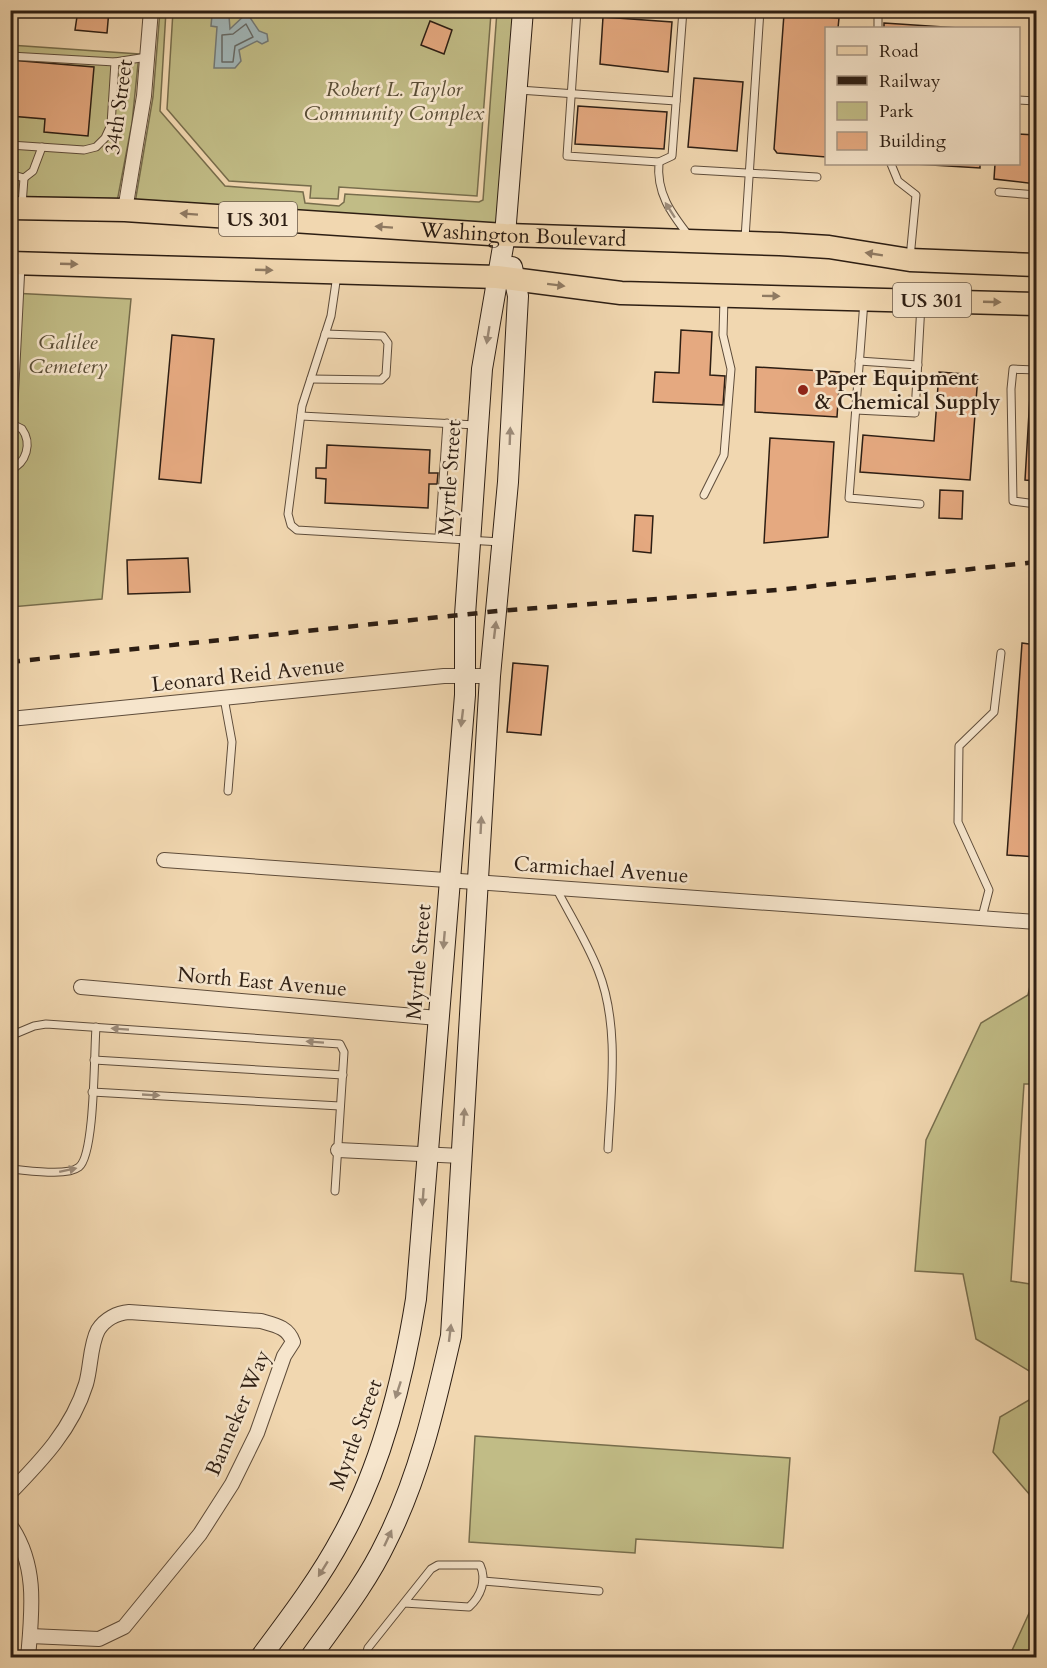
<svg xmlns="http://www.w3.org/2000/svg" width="1047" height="1668" viewBox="0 0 1047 1668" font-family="Cardo,serif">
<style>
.green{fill:#c1bc86;stroke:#776d4c;stroke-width:1.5}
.water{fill:#a1b6b8;stroke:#737976;stroke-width:1.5}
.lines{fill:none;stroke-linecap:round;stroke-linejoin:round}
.shore{stroke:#676a66;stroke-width:1.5}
.building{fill:#e5a980;stroke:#2d1e13;stroke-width:1.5}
.lane-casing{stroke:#5e4c3a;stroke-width:9}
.street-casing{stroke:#5e4c3a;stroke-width:16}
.secondary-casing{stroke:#2d1e13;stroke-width:22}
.primary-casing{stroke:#2d1e13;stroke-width:25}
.lane{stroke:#f6e5cc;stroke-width:7}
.street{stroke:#f6e5cc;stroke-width:14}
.secondary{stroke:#f6e5cc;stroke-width:20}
.primary{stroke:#f1d7b0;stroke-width:22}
.rail{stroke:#2d1e13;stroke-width:4.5;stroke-dasharray:10 10;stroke-linecap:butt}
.oneway{fill:#9c8b79}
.oneway2{fill:#8f7a62}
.poi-dot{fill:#8f2418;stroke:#f6e5cc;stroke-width:2}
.labels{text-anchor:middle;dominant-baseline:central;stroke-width:5;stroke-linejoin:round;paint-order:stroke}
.shield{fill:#f6e5cc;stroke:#695a4a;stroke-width:1.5}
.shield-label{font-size:20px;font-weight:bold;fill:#2d1e13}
.park-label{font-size:21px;font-style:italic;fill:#594d36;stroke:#f6e5cc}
.street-label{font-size:21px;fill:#2d1e13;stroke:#f6e5cc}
.poi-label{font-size:21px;font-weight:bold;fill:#2d1e13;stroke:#f6e5cc;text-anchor:start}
</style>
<rect width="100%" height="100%" fill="#f1d7b0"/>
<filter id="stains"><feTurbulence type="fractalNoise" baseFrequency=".00333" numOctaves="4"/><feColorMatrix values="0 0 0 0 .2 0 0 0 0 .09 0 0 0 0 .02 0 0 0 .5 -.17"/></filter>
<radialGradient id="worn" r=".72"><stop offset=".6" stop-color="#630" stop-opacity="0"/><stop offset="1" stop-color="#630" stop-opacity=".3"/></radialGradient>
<g class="green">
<polygon points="485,10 485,14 491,13 477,196 339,187 338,199 310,198 311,186 229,181 167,109 173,11"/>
<polygon points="160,11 166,11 160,111 225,186 303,192 305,203 339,206 344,202 345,194 479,202 483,200 497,11 514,11 497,227 135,203 153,97"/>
<polygon points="10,45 139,54 132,123 117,202 11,201"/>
<polygon points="11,293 131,299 102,599 11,607"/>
<polygon points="1036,959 1036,1084 1024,1084 1011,1281 1036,1285 1036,1523 1030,1495 993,1452 1000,1417 1036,1396 1031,1372 976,1339 963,1274 915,1271 926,1140 981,1023 1028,995"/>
<polygon points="475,1436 790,1458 783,1548 636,1539 635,1553 469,1542"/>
<polygon points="1036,1598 1036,1657 1009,1657"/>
</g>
<polygon class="water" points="247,13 259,31 267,34 268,41 262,44 257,41 239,50 241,61 235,68 214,68 217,27 211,26 212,15 229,16 230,29"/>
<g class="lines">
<polygon class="shore" points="246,24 253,37 235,46 233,62 222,62 222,35 233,34"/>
</g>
<g class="building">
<polygon points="78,10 109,10 107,33 75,30"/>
<polygon points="784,14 839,18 838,28 826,28 826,157 777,153 774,149"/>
<polygon points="603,17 672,22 668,72 600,64"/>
<polygon points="430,21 452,30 444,54 421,45"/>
<polygon points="884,23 959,28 884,28"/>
<polygon points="10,60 94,67 88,136 44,132 45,119 10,116"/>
<polygon points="694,78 743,82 737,151 688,147"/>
<polygon points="578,106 667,112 664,149 575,144"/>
<polygon points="1018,134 1036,135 1036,184 994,179 995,164 1018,164"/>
<polygon points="915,164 980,164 980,168"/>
<polygon points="681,330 712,332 710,375 725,376 723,405 653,402 655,372 679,373"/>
<polygon points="172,335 214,339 201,483 159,479"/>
<polygon points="756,367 840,372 837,417 755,412"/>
<polygon points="939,372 978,375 970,480 860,472 863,435 934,441"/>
<polygon points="1031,379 1036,379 1036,481 1025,480"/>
<polygon points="770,438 834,442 828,537 764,543"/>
<polygon points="327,445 430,450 429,473 438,473 437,484 429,484 428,508 325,503 326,479 316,478 316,468 326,468"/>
<polygon points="940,490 963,491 962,519 939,518"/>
<polygon points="635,515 653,516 651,553 633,551"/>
<polygon points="188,558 190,592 128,594 127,560"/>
<polygon points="1022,643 1036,645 1036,857 1007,855"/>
<polygon points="513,663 548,666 541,735 507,732"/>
</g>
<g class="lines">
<defs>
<g id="lane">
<path d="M577 10 567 156 659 162C656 193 671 213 689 236"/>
<polyline points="878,28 878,12"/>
<polyline points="10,56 115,62 147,57"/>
<polyline points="519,90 676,101"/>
<polyline points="1018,100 1036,101"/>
<polyline points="10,145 84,150 96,147 105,138 111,125 115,62"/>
<polyline points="659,162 672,156 683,10"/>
<polyline points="891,164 898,181 916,195 910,258"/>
<polyline points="695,170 817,177"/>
<polyline points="10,174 24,178 33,171 42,147"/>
<polyline points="999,192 1036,195"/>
<polyline points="22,205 24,178"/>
<polyline points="745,238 760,10"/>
<polyline points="337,275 331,316 302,406 288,514 291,525 297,530 501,542"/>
<polyline points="864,301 849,498 920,504"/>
<polyline points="859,361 918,365"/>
<polyline points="1036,370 1013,369 1011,389 1013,501 1036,504"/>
<polyline points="311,379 381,380 386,375 388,343 383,336 325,334"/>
<polyline points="856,410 915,413 921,304"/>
<polyline points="301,416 476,425"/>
<path d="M10 423 22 429C32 443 27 463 10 470"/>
<polyline points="13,423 21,265"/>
<polyline points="704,495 724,455 731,369 723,335 724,298"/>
<polyline points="439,538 447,423"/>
<polyline points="224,698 232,742 228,791"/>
<path d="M556 888C570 915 587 942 598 970 620 1025 611 1091 608 1149"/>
<polyline points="982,917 989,890 958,822 959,746 994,712 1001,653"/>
<polyline points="10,1036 34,1026 46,1024 340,1044 344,1052 335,1191"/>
<polyline points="94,1060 343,1075"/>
<polyline points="92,1092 340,1106"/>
<path d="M10 1169C27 1170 66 1177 79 1167 95 1155 94 1052 96 1027"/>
<polyline points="483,1581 599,1591"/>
<path d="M365 1658 368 1648 431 1569 438 1565H480C487 1580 481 1596 469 1607L404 1603"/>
</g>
<g id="street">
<polyline points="125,210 144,96 151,10"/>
<polyline points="10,719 444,676 490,676"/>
<polyline points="164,860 1036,922"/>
<polyline points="81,987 438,1018"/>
<polyline points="338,1150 461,1156"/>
<path d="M10 1493C42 1460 72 1429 86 1384 91 1367 90 1345 98 1330 105 1319 117 1313 129 1312L261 1321C275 1325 288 1327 293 1342L284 1356 257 1433 232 1484 200 1534 124 1627 99 1639 30 1636"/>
<path d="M10 1525C38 1565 32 1611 28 1658"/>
</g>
<g id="secondary">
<path d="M260 1658C289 1619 319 1580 342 1537 382 1465 403 1380 416 1299L465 695V615L482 369 505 235 523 10"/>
<path d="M310 1658C337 1620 366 1584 386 1542 419 1477 435 1406 451 1336L490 676 508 482 518 296 512 267"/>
</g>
<g id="primary">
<path id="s1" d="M10 208 125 210 505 235 780 244 829 247 910 260 1036 265"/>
<polyline points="10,263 497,277 621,293 1036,304"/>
</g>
</defs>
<use href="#lane" class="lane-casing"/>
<use href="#street" class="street-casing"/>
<use href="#secondary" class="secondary-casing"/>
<use href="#primary" class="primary-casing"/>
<use href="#lane" class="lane"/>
<use href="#street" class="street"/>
<use href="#secondary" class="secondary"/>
<use href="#primary" class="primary"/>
<polyline class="rail" points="10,662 498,611 778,590 1036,562"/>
</g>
<defs><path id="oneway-solid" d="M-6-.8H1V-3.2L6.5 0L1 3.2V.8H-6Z" transform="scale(1.5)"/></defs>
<g class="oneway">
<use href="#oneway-solid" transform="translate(670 210) rotate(-123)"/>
<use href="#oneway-solid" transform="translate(488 335) rotate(99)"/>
<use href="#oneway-solid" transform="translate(510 436) rotate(-88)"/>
<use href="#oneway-solid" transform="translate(495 630) rotate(-83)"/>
<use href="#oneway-solid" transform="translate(462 718) rotate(97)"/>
<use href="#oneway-solid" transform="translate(481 825) rotate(-87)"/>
<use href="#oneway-solid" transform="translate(444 940) rotate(95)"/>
<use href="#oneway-solid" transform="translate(120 1029) rotate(-176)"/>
<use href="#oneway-solid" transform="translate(315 1042) rotate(-176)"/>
<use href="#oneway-solid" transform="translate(151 1095) rotate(3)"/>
<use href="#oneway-solid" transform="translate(464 1117) rotate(-86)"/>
<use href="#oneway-solid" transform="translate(68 1170) rotate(-12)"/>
<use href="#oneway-solid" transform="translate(423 1197) rotate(94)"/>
<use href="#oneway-solid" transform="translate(450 1333) rotate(-83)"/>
<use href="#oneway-solid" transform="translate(398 1390) rotate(108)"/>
<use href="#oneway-solid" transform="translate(388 1538) rotate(-65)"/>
<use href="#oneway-solid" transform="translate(323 1569) rotate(122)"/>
</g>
<g class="oneway2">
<use href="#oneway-solid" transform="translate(189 214) rotate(-176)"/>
<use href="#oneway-solid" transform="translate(384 227) rotate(-176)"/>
<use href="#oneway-solid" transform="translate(874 254) rotate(-171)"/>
<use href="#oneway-solid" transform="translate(69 264) rotate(2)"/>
<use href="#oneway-solid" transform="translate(264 270) rotate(2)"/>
<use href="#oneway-solid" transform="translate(556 285) rotate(7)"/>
<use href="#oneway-solid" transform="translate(771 296) rotate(1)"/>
<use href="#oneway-solid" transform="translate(992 302) rotate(2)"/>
</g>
<circle class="poi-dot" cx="803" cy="390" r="6"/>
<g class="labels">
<g class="shield">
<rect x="219" y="202" width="78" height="34" rx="4.5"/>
<rect x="893" y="283" width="78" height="34" rx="4.5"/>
</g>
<g class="shield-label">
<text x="258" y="219">US 301</text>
<text x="932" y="300">US 301</text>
</g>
<g class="park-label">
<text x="394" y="89">Robert L. Taylor<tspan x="394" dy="24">Community Complex</tspan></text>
<text x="68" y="342">Galilee<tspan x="68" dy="24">Cemetery</tspan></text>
</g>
<g class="street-label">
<text transform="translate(119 107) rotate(-82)">34th Street</text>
<text stroke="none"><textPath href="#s1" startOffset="514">Washington Boulevard</textPath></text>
<text transform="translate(450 478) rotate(-86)">Myrtle Street</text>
<text transform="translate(248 675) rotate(-6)">Leonard Reid Avenue</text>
<text transform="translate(601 870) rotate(4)">Carmichael Avenue</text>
<text transform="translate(419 962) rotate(-85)">Myrtle Street</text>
<text transform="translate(262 982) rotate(5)">North East Avenue</text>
<text transform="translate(238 1413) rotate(-67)">Banneker Way</text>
<text transform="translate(356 1435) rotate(-70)">Myrtle Street</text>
</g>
<g class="poi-label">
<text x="815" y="378">Paper Equipment<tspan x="815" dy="24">&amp; Chemical Supply</tspan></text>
</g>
</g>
<rect width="1047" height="1668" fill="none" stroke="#f1d7b0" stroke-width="36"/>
<rect x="12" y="12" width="1023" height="1644" fill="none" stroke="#2d1e13" stroke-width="3"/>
<rect x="18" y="18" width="1011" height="1632" fill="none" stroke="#2d1e13" stroke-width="1.5"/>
<rect x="825" y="27" width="195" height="138" fill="#f6e5cc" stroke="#a69582" stroke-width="1.5"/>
<rect x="837" y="46" width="30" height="9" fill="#f1d7b0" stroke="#a69582" stroke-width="1.5"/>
<text x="879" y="57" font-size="18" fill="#2d1e13">Road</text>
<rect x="837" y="76" width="30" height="9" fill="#2d1e13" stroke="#a69582" stroke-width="1.5"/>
<text x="879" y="87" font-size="18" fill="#2d1e13">Railway</text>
<rect x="837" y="102" width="30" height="18" fill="#c1bc86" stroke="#a69582" stroke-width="1.5"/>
<text x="879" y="117" font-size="18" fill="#2d1e13">Park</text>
<rect x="837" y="132" width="30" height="18" fill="#e5a980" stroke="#a69582" stroke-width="1.5"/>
<text x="879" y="147" font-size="18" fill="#2d1e13">Building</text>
<rect width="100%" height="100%" filter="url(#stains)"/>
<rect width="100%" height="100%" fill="url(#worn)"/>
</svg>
